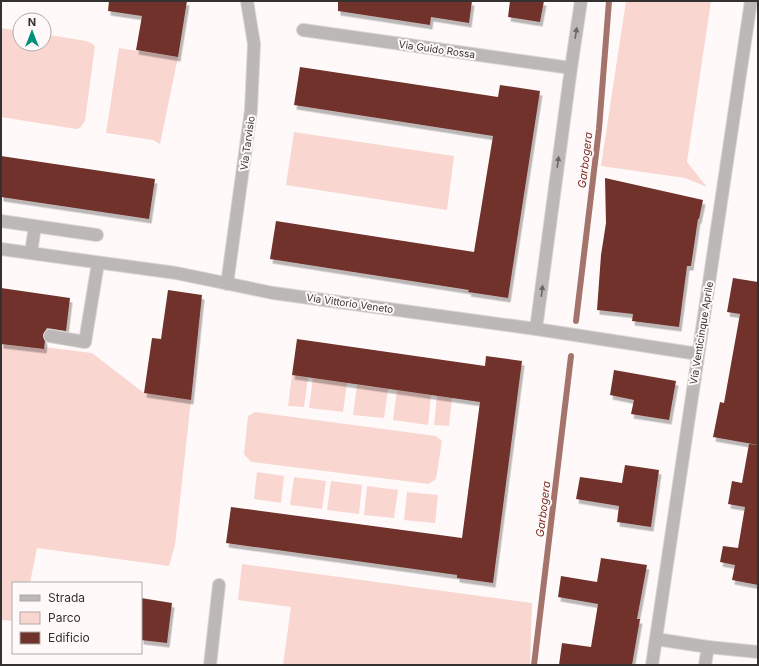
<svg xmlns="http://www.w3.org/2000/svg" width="759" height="666" viewBox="0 0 759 666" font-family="Inter,sans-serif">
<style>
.green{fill:#fad6d1}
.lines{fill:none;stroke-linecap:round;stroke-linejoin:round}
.stream{stroke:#a4736c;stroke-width:6}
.building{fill:#6f332c;filter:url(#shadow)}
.minor-casing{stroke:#dad6d5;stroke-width:14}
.minor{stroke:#bbb8b7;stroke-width:12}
.oneway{fill:#6a6767}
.labels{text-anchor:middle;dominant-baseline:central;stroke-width:4;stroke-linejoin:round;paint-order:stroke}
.street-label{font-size:10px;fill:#343131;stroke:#fffaf9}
.water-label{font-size:11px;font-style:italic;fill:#7b2822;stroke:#fffaf9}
</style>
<defs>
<filter id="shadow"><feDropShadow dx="2.5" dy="4.5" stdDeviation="0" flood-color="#0004"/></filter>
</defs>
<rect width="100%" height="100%" fill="#fffaf9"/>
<g class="green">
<polygon points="626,1 711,1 687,162 707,187 685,178 601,166"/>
<polygon points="1,28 20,31 20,44 44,44 44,34 86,41 91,43 95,46 85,121 80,128 76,129 1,117"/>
<polygon points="119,48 178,57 160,144 153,140 106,133"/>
<polygon points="294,132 454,156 447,210 286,185"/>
<polygon points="1,344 42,349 44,347 92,353 144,393 191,400 175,545 169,566 37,548 30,583 13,583 13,621 1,620"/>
<polygon points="292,375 308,378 304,407 288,406"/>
<polygon points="313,378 347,383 343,412 309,408"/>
<polygon points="357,385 388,389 384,418 353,415"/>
<polygon points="397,390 431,395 428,425 393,420"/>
<polygon points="437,396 452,398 449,426 434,425"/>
<polygon points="255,412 436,436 442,441 436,479 429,484 251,462 244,454 248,416"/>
<polygon points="257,472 284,476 281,503 254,499"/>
<polygon points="294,477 326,481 322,509 290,505"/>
<polygon points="331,481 362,485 359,514 327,510"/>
<polygon points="367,486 398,490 394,518 364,515"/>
<polygon points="407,492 438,495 435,523 404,520"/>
<polygon points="242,564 532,603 530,665 283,665 291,607 238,600"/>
</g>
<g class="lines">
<g class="stream">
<polyline points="576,321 599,129 609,1"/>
<polyline points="534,665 571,356"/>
</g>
</g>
<g class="building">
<polygon points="109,1 187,1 178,57 136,50 142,16 108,11"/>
<polygon points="338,1 472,1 469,23 431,17 430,25 338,11"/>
<polygon points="510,1 544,1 540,22 508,17"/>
<polygon points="300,67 498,97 500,85 540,91 508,298 468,292 469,290 270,259 276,221 474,252 493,136 294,105"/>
<polygon points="1,156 155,179 149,219 1,197"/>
<polygon points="605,178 703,200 699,219 698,219 691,266 687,266 679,327 632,321 633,314 597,310 601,255 606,223"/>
<polygon points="733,278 758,282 758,445 713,437 720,402 724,403 740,314 727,312"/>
<polygon points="1,288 70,298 66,331 47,328 43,335 45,341 44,349 1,344"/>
<polygon points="168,290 202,295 191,400 144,393 152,338 161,339"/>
<polygon points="297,339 485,366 486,356 522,361 493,583 457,578 457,575 226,543 231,507 462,538 480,402 292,375"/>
<polygon points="614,370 676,381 669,420 631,414 634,400 610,395"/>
<polygon points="749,444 758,445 758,585 732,580 735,565 720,562 723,546 738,548 745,507 728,504 732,481 742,483"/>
<polygon points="625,465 659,470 651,527 617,522 619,506 576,499 580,477 622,483"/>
<polygon points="601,558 647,565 637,619 640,619 632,665 559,665 562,643 591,647 598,604 558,597 561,576 597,582"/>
<polygon points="141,598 172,603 167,643 141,640"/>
</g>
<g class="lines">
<defs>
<g id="minor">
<polyline points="303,30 571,68"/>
<polyline points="1,221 35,226 31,253"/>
<polyline points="35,226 97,235"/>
<polyline points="1,249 176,273 273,293 536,329 698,354"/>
<polyline points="227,284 251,110 254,44 247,1"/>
<polyline points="536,329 571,68 581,1"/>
<polyline points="50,336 85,342 98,263"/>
<polyline points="656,639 708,647 705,665"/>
<polyline points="708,647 758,652"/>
<polyline points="210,665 219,585"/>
<polyline points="652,665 751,1"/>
</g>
</defs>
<use href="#minor" class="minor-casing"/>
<use href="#minor" class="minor"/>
</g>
<defs><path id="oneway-solid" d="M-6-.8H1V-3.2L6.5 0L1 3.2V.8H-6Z"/></defs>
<g class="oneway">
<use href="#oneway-solid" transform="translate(576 33) rotate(-81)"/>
<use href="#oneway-solid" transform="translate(558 162) rotate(-82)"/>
<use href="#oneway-solid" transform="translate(542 291) rotate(-83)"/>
</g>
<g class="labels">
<g class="street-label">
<text transform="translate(437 49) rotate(8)">Via Guido Rossa</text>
<text transform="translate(247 143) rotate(-82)">Via Tarvisio</text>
<text transform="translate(350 303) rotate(8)">Via Vittorio Veneto</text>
<text transform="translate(701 333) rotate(-81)">Via Venticinque Aprile</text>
</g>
<g class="water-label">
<text transform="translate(585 160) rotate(-83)">Garbogera</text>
<text transform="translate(543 509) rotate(-83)">Garbogera</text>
</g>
</g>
<rect width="759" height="666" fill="none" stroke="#343131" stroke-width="4"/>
<rect x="12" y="582" width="130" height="72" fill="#fffaf9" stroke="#aeaaa9"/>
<rect x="20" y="595" width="20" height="6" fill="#bbb8b7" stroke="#aeaaa9"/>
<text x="48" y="602" font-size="12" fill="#343131">Strada</text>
<rect x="20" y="612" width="20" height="12" fill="#fad6d1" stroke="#aeaaa9"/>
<text x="48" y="622" font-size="12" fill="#343131">Parco</text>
<rect x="20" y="632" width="20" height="12" fill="#6f332c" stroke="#aeaaa9"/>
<text x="48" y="642" font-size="12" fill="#343131">Edificio</text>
<g transform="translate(32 32)"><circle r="19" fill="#fffaf9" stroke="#aeaaa9"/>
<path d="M0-3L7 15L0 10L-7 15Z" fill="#00907c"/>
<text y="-6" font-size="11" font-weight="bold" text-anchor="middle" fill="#343131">N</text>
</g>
</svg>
